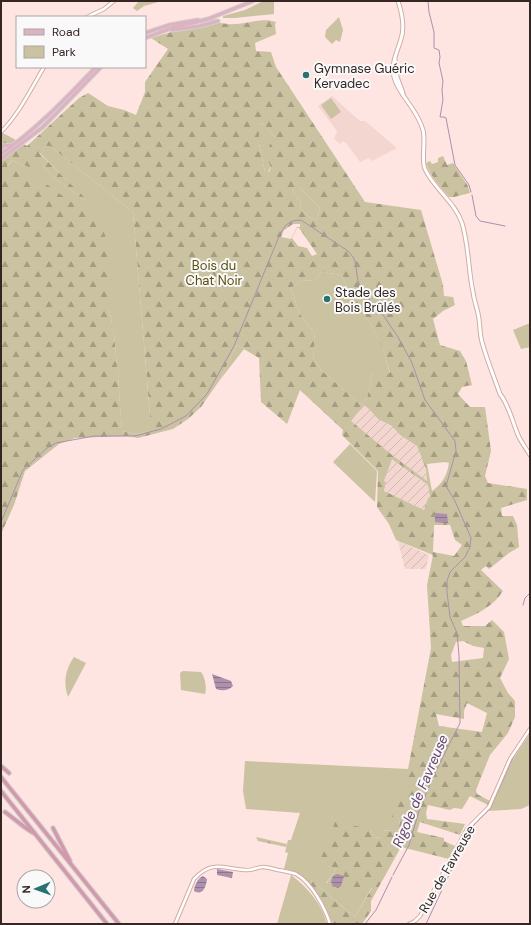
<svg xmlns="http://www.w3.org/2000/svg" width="531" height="925" viewBox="0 0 531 925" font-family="'DM Sans',sans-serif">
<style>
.built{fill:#f3d6d0}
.industrial{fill:url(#industrial-furrows)}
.green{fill:#cac2a0}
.forest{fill:url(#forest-firs);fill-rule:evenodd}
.water{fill:url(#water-rules)}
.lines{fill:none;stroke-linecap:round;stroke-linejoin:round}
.stream{stroke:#ac90ac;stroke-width:1}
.tertiary-casing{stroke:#d3aca4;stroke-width:4.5}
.secondary-casing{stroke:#d3aca4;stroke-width:5}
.primary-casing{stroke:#d3cfcf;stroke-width:5}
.trunk-casing{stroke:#d3cfcf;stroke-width:5.5}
.tertiary{stroke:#fff;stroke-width:2.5}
.secondary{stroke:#fff;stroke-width:3}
.primary{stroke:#ddb2c1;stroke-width:3}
.trunk{stroke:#d298ac;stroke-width:3.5}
.poi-dot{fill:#287270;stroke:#f9f9f9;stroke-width:1.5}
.labels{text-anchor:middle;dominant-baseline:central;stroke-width:4;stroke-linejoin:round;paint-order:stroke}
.poi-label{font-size:13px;fill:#352623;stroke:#f9f9f9;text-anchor:start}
.park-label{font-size:13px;fill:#5c4e0d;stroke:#f9f9f9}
.street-label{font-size:13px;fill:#352623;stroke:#f9f9f9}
.water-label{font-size:14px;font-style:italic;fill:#69426b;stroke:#f9f9f9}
</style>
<defs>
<pattern id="industrial-furrows" width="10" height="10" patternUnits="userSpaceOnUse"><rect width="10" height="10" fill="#f3d6d0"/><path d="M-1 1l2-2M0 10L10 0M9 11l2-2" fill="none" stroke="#d1b8b2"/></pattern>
<pattern id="forest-firs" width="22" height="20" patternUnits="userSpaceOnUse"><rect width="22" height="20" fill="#cac2a0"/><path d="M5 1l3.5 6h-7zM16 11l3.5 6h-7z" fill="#a59d82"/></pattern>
<pattern id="water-rules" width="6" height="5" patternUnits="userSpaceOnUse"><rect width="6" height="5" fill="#ac90ac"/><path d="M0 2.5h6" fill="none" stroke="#8d758c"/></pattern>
</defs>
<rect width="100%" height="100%" fill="#fee5e1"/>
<polygon class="built" points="332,96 360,121 365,121 397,148 372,161 369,158 360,162 347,144 343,141 340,144 334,139 337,131 318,106"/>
<g class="industrial">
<polygon points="364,405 370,410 378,419 392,426 400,435 417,446 426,469 427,482 392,455 350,421"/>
<polygon points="392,458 428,485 430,498 428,498 424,510 384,491 386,483 384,481"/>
<polygon points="398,541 429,555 426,569 405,569"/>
</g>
<g class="green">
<polygon points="139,1 162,1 144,6 137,11 133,8"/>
<polygon points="263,1 274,1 274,14 235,18 223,18 223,16 245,10"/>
<polygon points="339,17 343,30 340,42 336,40 332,44 325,37 326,30"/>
<polygon points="331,98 341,112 331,119 321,105"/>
<polygon points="262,123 275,137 271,166 268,172 265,172 259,144 259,124"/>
<path d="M46 146H50L133 212 150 416V431L136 434 122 431 118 378C120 374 119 371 117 367L114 333 109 309 10 169 7 167 12 160 33 169 43 166 54 178 84 200 85 199 39 152Z"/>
<polygon points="294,188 300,188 320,208 317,220 310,218 301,209 300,201 292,190"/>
<polygon points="321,272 342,275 356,305 361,309 374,330 384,352 390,374 373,373 367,398 361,405 321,370 313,357 315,341 314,333 300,314 291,288 303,280 314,281"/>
<polygon points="530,323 530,347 521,349 513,330"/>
<polygon points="237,345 244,349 219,381"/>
<polygon points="350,444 377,471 375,502 333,462"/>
<path d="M74 657 86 663 68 697C63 682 65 670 74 657Z"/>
<path d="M183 671 201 672C205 677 207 688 205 694L181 690 180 673Z"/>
<polygon points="530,733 530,805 521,809 488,811 515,756"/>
<path d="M245 761 408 769V791L398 800 392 817H400L399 830 395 831 381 830V838L373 837 371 829 321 861 336 870 326 883 367 885 372 887 355 917 312 881 309 884C302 875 295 871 284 869L288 853 285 852 288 840H291L300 813 246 809 243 791Z"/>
<path d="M291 875C308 888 322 904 327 924H277Z"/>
</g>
<g class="forest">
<path d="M215 18 216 21 215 23C221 22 228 25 234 24 248 24 263 17 276 22L275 25 276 34 255 43 256 51 271 52 276 67 365 202 421 210 443 285 444 296 453 297 455 305 443 311 433 319 440 345 460 351 466 361 472 385 462 387 458 394 470 407H485L491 451 485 476 488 483 527 489V500L501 508 502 516H513L517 525 519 547 509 553 489 569 486 566 481 570 503 591C494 606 477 614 461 621L463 626H485L492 620 504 632 509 659 500 678 508 693 515 701V717L508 733 490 755 476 790 477 794 490 801 488 805 470 796 462 809 454 808 450 810 428 805 426 813 427 819 465 824 460 835 420 822 417 832 444 838V841L455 846 449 859 401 847 371 901V911L362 924H333L326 909 309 884 312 881 355 917 372 888 367 885 360 896 326 884 336 870 320 861 335 822 371 829 373 837 381 838 380 830 395 831 399 830 400 817H392L393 802 398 800 401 793 408 791V769L431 648 427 585 433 555 396 540 389 524 377 507 378 471 342 435 343 430 300 390 287 424 261 402 259 358 237 345 219 381 201 407 188 419 173 429 138 438 128 436 75 438 59 444 25 471 14 505 1 534V132L27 146 79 98 88 93 108 106 124 110 136 115 145 92V82L168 49 151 38 175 31 194 29 202 22ZM262 123 275 137 271 141 266 156 271 167 269 172H265L259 144V124ZM46 146H50L133 212 150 416V431L136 434 122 431 118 378C120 374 119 371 117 367L114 333 109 309 110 283 107 241 101 224 41 180 10 169 7 166 12 160 33 169 39 170 43 166 54 178 84 200 86 199 39 153ZM294 188H300L320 208 317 220 310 218 301 209 300 201 292 190ZM293 224H300V227H297L291 239 281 237 284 230ZM297 228H299L317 254 312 256 307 248 298 246 292 238ZM321 272 342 275 356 305 361 309 374 330 384 352 390 373H373L367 398 361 405 321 370 313 357 315 341 314 333 300 314 291 288 303 280 314 281ZM364 405 370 410 378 419 392 426 400 435 417 446 426 469 427 481 392 455 351 421ZM392 459 428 485 430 497 428 498 424 510 384 491 386 482 384 481ZM445 462 449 463C447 476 442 484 432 491L427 464ZM434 525H450L455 540 462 545 454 556 433 552ZM463 641 473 646 484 648 483 658 452 662 451 655 456 642ZM467 703 487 713 482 732 439 726 436 714 464 719V711Z"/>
<path d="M443 156 447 165 453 163 468 186 470 193 454 197H449C440 186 430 176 426 163L430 161 432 164 438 162V158Z"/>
<polygon points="256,837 287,844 286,847 258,841"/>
</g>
<g class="water">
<polygon points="435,513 447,514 448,523 435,522"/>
<path d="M212 674 231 681 233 686C228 691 222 691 216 689Z"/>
<polygon points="217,869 233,872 232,878 217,875"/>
<polygon points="337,874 344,876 341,886 338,888 332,885 331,881 333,876"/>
<path d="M203 876 207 879C206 887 203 896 194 891 194 886 198 878 203 876Z"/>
</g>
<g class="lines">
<g class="stream">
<polyline points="428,1 429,12 434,32 434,48 439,50 440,57 439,63 443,81 442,90 443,100 440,117 444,117 446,118 455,165 469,185 471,192"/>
<polyline points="472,195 476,216 480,221 505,226"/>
<polyline points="1,522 23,470 47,448 56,443 94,436 135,436 161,429 186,416 207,394 234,346 280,234 286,225 292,221 301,220 348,251 353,257 355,261 358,281 363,292 383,315 398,337 412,363 425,400 455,441 456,451 446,486 455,501 471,538 470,547 465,557 450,572 447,581 447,592 450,617 457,633 459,655 460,723 433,777 419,811 409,845 393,875"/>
<polyline points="523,605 525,598 530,593"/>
<polyline points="365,924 376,910 392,877"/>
<polyline points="426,924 471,828 490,809 514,756 530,731"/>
</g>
<defs>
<g id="tertiary">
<polyline points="87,17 104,9 114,1"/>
<path d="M1 132C19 114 31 89 44 67"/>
<path d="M175 924 194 879C213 859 223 869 245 870 252 871 257 867 263 867 268 867 273 869 278 870 284 871 290 872 296 874 312 883 325 908 330 924"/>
<polyline points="409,924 415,921 420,916 467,829 489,807 510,759 530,729"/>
</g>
<g id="secondary">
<path d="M398 1C402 13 405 27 401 39 397 53 391 62 394 77 399 96 417 108 423 130 426 142 421 160 425 169 434 189 455 202 462 223 469 246 468 269 473 292 474 301 478 310 479 319 480 326 480 335 482 342 487 360 494 377 500 394 508 403 513 423 518 435 521 442 526 448 530 455"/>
<polyline points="395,59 397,77 403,93"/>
</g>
<g id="primary">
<polyline points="172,30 200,26 218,21"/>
<polyline points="145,33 169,25 198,20"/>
<polyline points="145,38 172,28 208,19 253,1"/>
<polyline points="1,146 13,145"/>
<path d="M1 154C37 129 66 98 96 67"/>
<polyline points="1,159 43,127 101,67"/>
</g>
<g id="trunk">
<polyline points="1,766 9,773"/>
<polyline points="1,777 119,924"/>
<polyline points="1,791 107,924"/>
<path d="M5 812C11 816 29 832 34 833"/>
<polyline points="53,828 70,861"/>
</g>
</defs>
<use href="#tertiary" class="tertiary-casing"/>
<use href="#secondary" class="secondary-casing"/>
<use href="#primary" class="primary-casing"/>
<use href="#trunk" class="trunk-casing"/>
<use href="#tertiary" class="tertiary"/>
<use href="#secondary" class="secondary"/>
<use href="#primary" class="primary"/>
<use href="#trunk" class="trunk"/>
</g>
<g class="poi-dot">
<circle cx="306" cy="75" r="4"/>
<circle cx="327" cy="299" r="4"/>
</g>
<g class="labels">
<g class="poi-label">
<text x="314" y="68">Gymnase Guéric<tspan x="314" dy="15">Kervadec</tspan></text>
<text x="335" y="292">Stade des<tspan x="335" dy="15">Bois Brûlés</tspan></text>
</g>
<g class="park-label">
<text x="214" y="265">Bois du<tspan x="214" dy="15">Chat Noir</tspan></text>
</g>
<g class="street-label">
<text transform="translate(447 869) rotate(-60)">Rue de Favreuse</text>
</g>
<g class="water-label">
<text transform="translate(420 791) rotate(-67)">Rigole de Favreuse</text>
</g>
</g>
<rect width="531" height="925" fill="none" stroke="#352623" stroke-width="4"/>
<rect x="16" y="16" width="130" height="52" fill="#f9f9f9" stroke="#aba5a3"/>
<rect x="24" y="29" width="20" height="6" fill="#ddb2c1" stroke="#aba5a3"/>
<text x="52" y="36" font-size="12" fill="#352623">Road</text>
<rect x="24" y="46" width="20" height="12" fill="#cac2a0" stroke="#aba5a3"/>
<text x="52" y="56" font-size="12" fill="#352623">Park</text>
<g transform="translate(36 889) rotate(268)"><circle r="19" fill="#f9f9f9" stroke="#aba5a3"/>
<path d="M0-3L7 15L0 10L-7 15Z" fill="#287270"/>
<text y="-6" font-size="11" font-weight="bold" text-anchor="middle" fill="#352623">N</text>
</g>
</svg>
